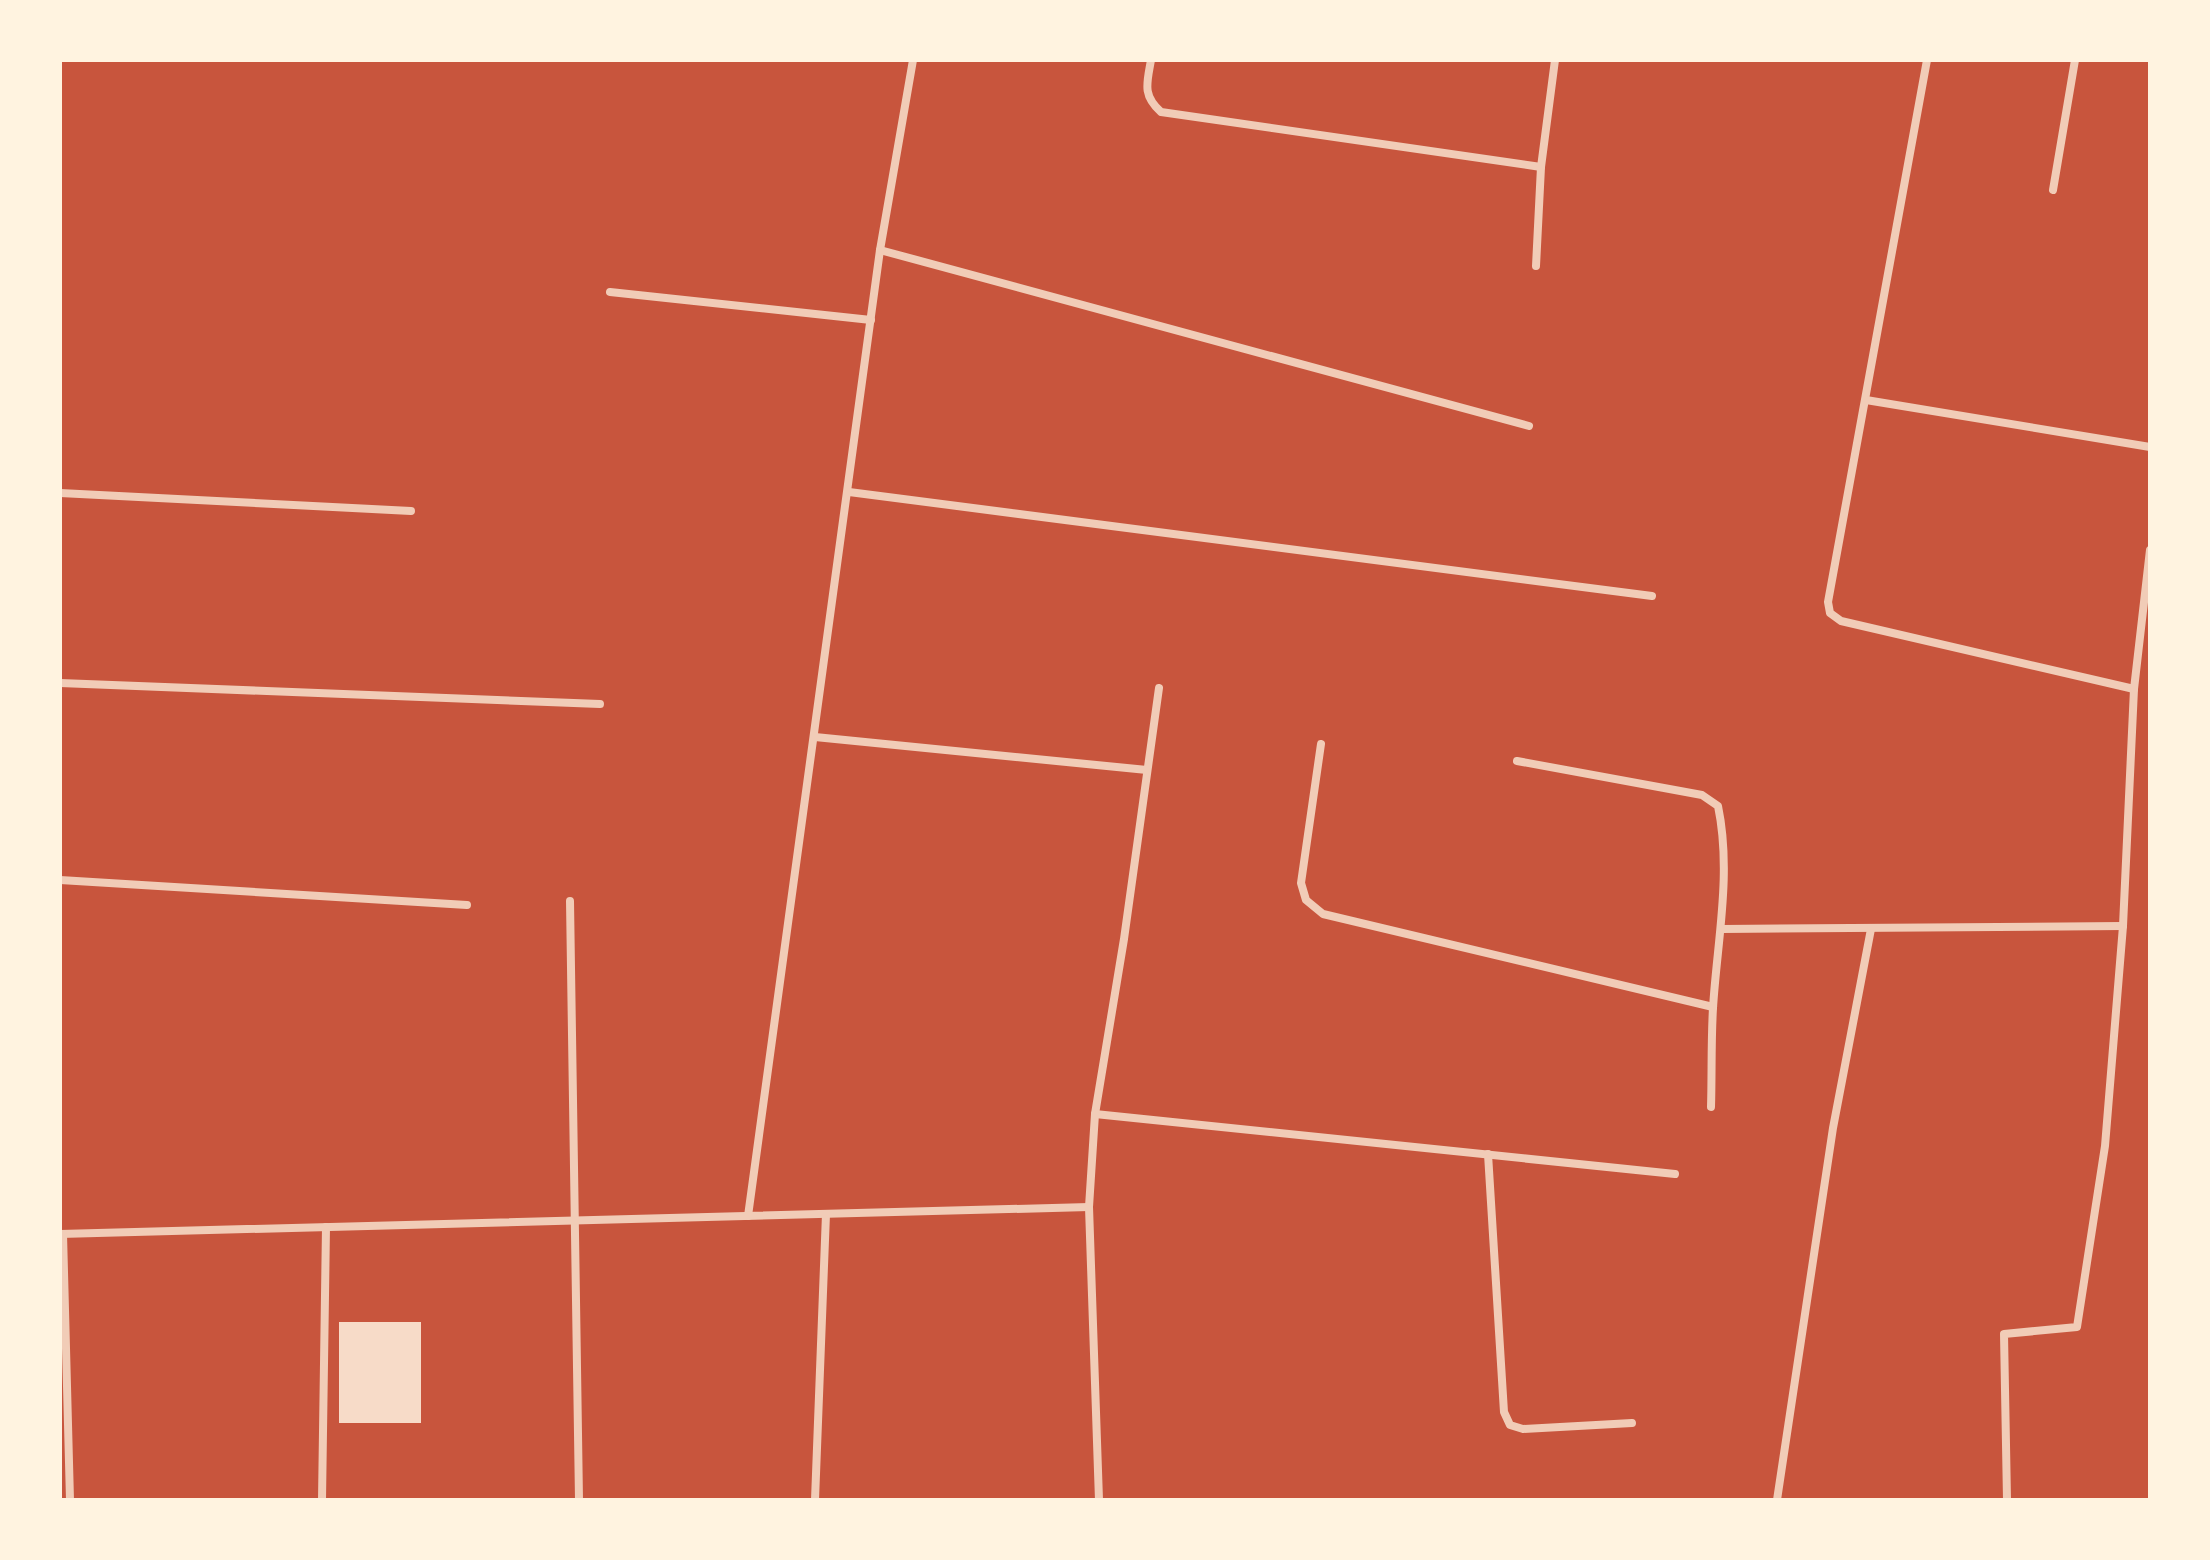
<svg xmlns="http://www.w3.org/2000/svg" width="2210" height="1560" viewBox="0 0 2210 1560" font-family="'IBM Plex Serif',serif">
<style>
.building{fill:#f7dbc8}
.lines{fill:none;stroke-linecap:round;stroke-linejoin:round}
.minor{stroke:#f1ccb7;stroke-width:8}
</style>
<rect width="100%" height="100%" fill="#c8553d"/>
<rect class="building" x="339" y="1322" width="82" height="101"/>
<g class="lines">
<g class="minor">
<path d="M1151 60C1147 83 1142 95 1161 112L1541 167"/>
<path d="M1927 60C1893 241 1862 421 1828 602L1830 613 1841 621 2134 689"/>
<polyline points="2053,190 2075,60"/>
<polyline points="880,250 1529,426"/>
<polyline points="1536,266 1541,167 1555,60"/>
<polyline points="610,292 871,320"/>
<polyline points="1866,400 2150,447"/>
<polyline points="849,492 1652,596"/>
<polyline points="60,493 411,511"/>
<polyline points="60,683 600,704"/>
<polyline points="815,737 1147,770"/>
<polyline points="1321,744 1301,883 1306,900 1323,914 1713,1007"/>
<path d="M1517 761 1702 795 1718 806C1732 873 1717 942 1713 1008 1711 1041 1712 1074 1711 1107"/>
<polyline points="60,880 467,905"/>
<polyline points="570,901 579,1500"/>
<polyline points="1722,929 2123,926"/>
<polyline points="1095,1114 1675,1174"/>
<polyline points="1488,1154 1504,1412 1510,1425 1523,1429 1632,1423"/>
<polyline points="748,1216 880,250 913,60"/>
<polyline points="60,1234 1089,1207"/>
<polyline points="63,1234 70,1500"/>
<polyline points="322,1500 326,1227"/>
<polyline points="815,1500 826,1214"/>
<polyline points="1099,1500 1089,1207 1095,1114 1124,939 1159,688"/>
<polyline points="1777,1500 1833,1128 1871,929"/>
<polyline points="2007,1500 2004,1334 2077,1327 2105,1146 2123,926 2134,689 2150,550"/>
</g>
</g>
<rect width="2210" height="1560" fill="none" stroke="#fff3e0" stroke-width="124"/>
</svg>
